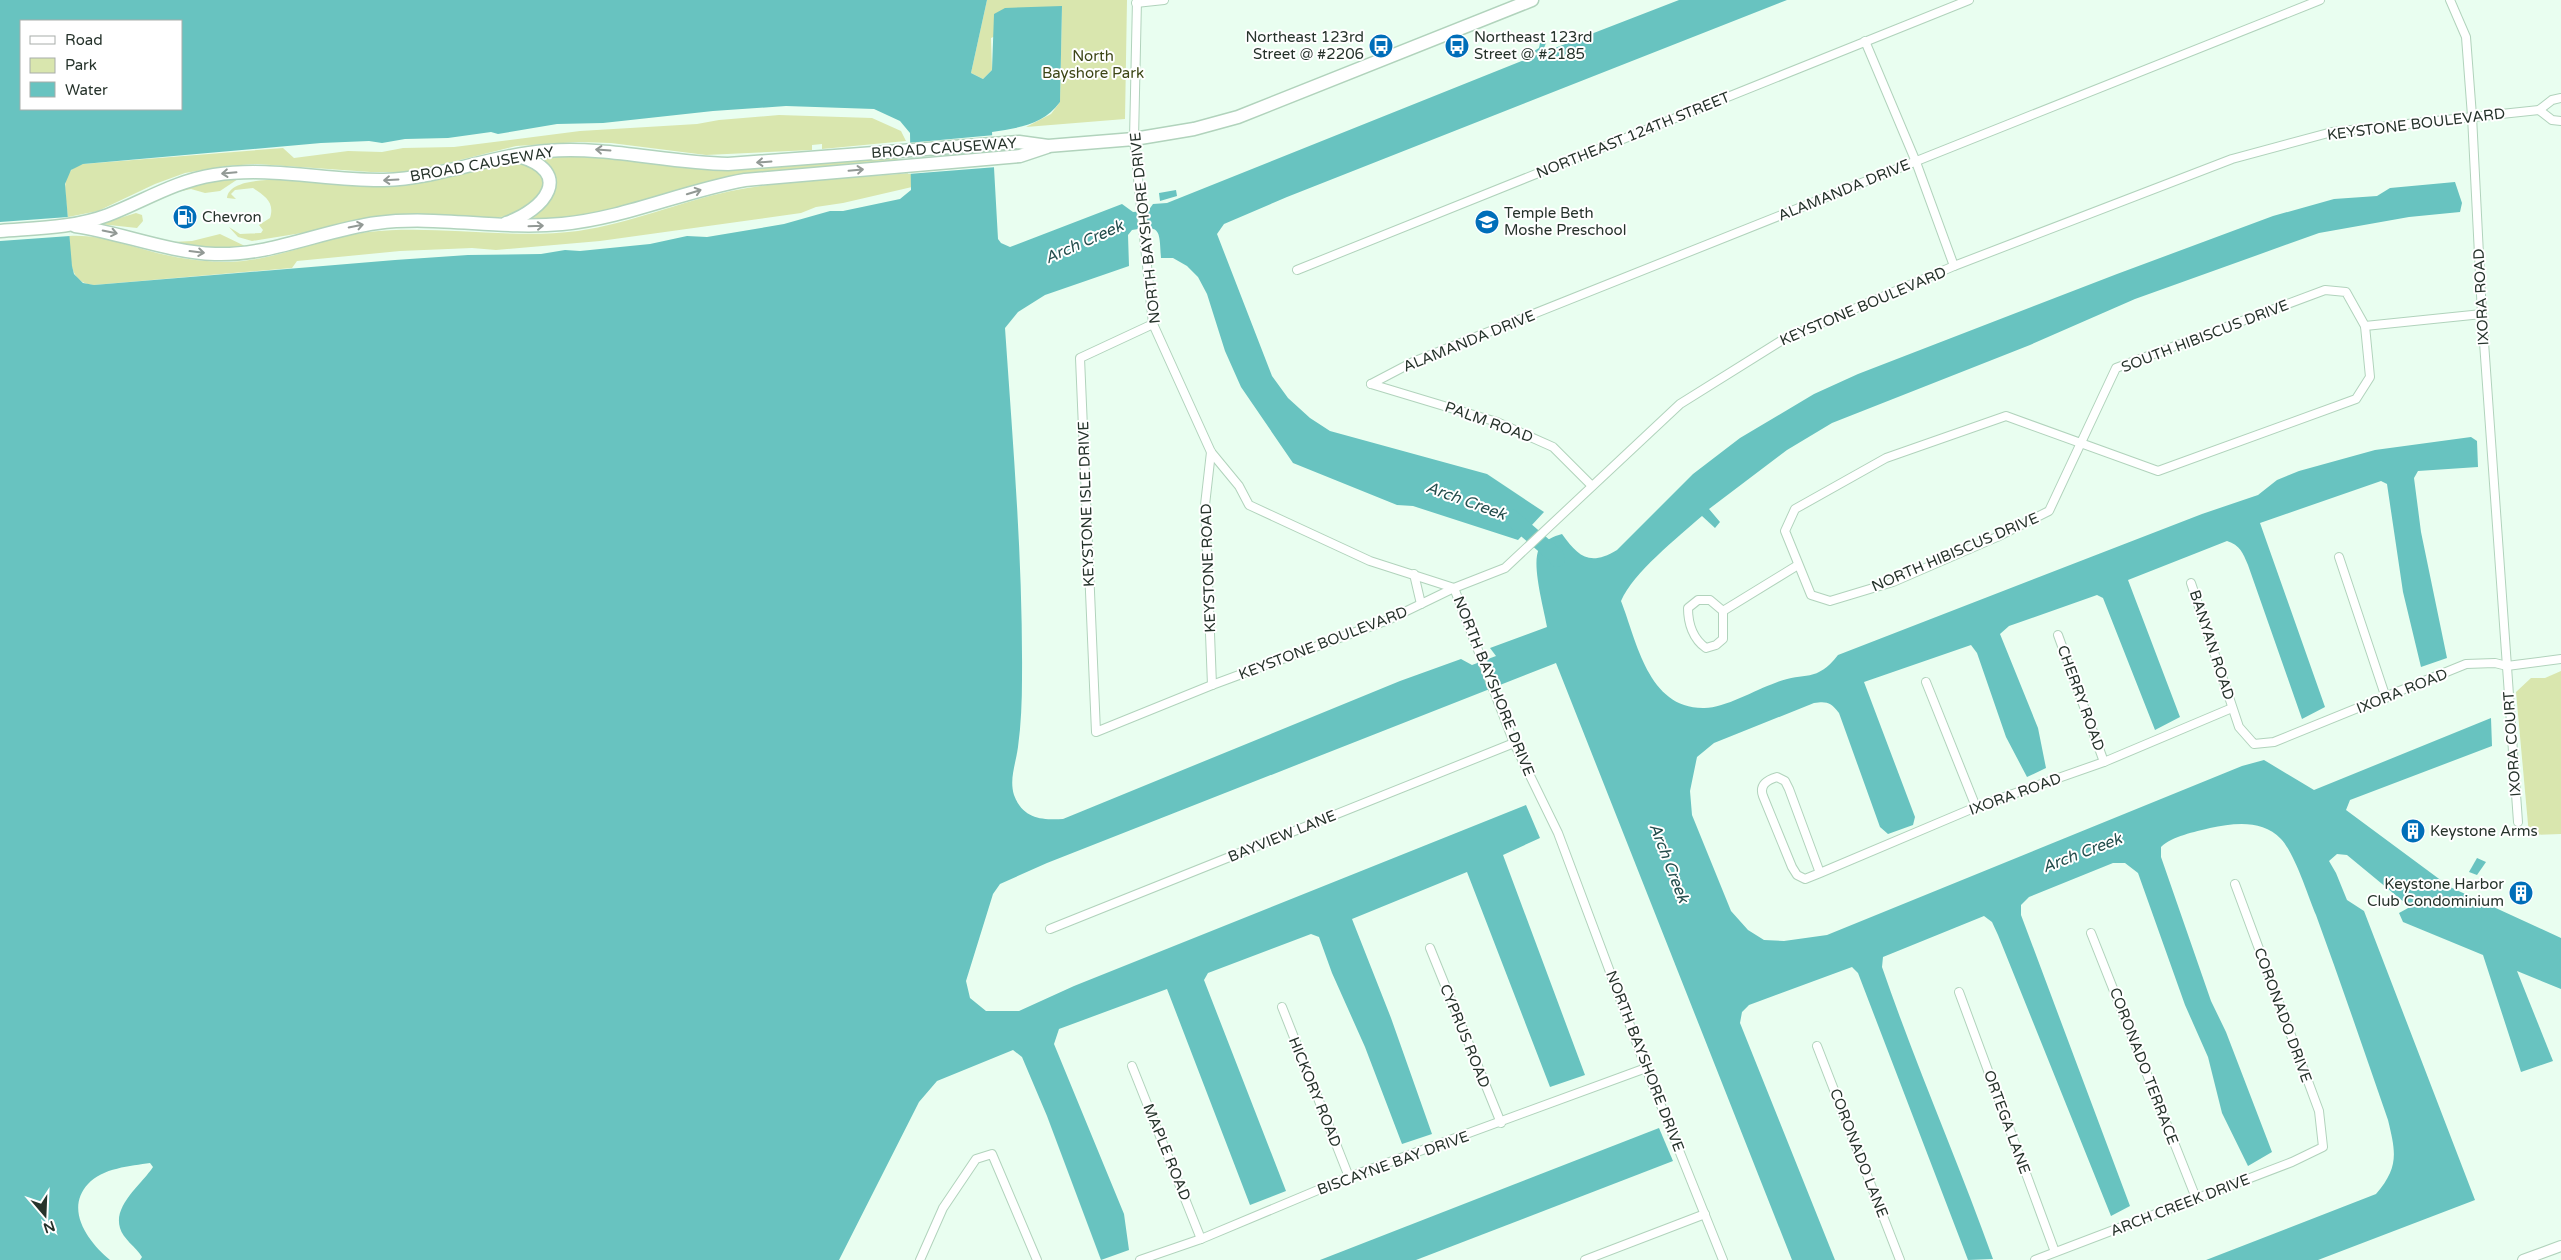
<svg xmlns="http://www.w3.org/2000/svg" width="2561" height="1260" viewBox="0 0 2561 1260" font-family="'Varela Round',sans-serif">
<style>
.green{fill:#d9e6ae}
.water{fill:#68c3c0;fill-rule:evenodd}
.pier{fill:#e9fef0}
.lines{fill:none;stroke-linecap:round;stroke-linejoin:round}
.river{stroke:#68c3c0;stroke-width:16}
.minor-casing{stroke:#b1d3bc;stroke-width:10}
.tertiary-casing{stroke:#b1d3bc;stroke-width:12}
.primary-casing{stroke:#b1d3bc;stroke-width:15}
.minor{stroke:#fff;stroke-width:8}
.tertiary{stroke:#fff;stroke-width:10}
.primary{stroke:#fff;stroke-width:12}
.oneway{stroke:#929995}
.labels{text-anchor:middle;dominant-baseline:central;stroke-width:4;stroke-linejoin:round;paint-order:stroke}
.poi-label{font-size:15px;fill:#26332b;stroke:#fff;text-anchor:start}
.park-label{font-size:15px;fill:#3d4616;stroke:#fff}
.street-label{font-size:15px;fill:#26332b;stroke:#fff}
.water-label{font-size:16px;font-style:italic;fill:#234d4c;stroke:#fff}
</style>
<rect width="100%" height="100%" fill="#e9fef0"/>
<g class="green">
<polygon points="987,0 1127,0 1125,119 1026,127 1051,114 1060,102 1062,7 991,38 992,70 983,79 971,73"/>
<path d="M779 115 872 118 901 131 906 141 822 149V144L812 145V150L706 155 611 143 579 142 516 146 432 167 402 172H371L257 164 226 166 185 173 155 184 98 211 68 217C66 197 58 170 83 164L283 148 294 158 348 151 382 152 403 148 454 147 580 131 697 124 719 120Z"/>
<polygon points="564,155 629,159 897,156 898,160 754,173 727,178 606,211 564,218 526,221 551,196 537,158"/>
<path d="M531 164 542 172 545 192 514 216 314 231 252 241 238 237 229 227 240 234 261 233 263 230 259 225 270 218C275 202 265 196 253 188L235 190 231 194 236 199 227 198C230 169 325 183 345 184 365 184 386 179 406 176 447 171 489 166 531 164Z"/>
<path d="M911 173 912 187 843 203 816 207 801 213 600 241 496 250 472 248 400 251 297 261 292 268 94 285C67 283 71 256 69 236 101 234 128 246 157 253 181 259 205 262 230 262 278 260 320 238 368 232 438 224 507 240 578 231 631 223 679 202 731 191 790 179 852 178 911 173Z"/>
<polygon points="219,179 238,179 220,191 205,193 191,189 159,196"/>
<polygon points="136,213 142,215 143,221 137,228 100,224"/>
<polygon points="220,234 247,247 218,249 172,242 192,241"/>
<polygon points="2561,671 2561,834 2529,835 2516,692 2531,678 2545,678"/>
</g>
<g class="water">
<path d="M0 0H987L971 73 983 79 992 70 994 14 1005 8 1062 6 1060 102C1043 125 1018 128 992 132L998 239 1001 243 1010 247 1122 204 1133 212 1148 211 1153 204 1167 203 1539 54 1534 51 1539 48 1540 43H1546L1542 53 1679 0H1787L1287 197 1224 224 1217 234 1272 376 1288 398 1310 418 1330 431 1487 474 1544 512 1518 540 1413 506 1397 505 1293 463 1241 387 1225 351 1207 294 1198 277 1187 266 1173 258H1161C1159 231 1162 224 1132 230L1128 235 1129 266 1045 295 1018 312 1005 328C1013 445 1023 562 1022 679 1022 701 1021 725 1018 747 1016 763 1009 779 1014 795 1023 819 1042 820 1063 819L1400 681 1461 659 1472 665 1496 656 1490 648 1547 627C1544 609 1531 564 1539 549 1543 541 1554 536 1562 534 1578 556 1589 567 1617 550L1693 474 1740 438 1814 394 1858 374 2117 274 2273 216 2334 199 2377 196 2390 188 2455 182 2462 203 2460 212 2409 217 2319 233 2135 299 2030 345 1832 423 1787 450 1709 509 1720 522 1715 528 1702 516C1678 537 1633 573 1621 601 1637 642 1648 708 1703 708 1723 709 1755 690 1775 683 1803 671 1816 684 1838 655L2202 514 2258 495 2277 480 2299 471 2375 450 2471 437 2477 441 2478 467 2418 471 2414 478 2421 532 2447 658 2421 667 2403 592 2387 484 2381 481 2260 523 2325 707 2302 719 2248 565C2243 553 2240 545 2227 541L2128 580 2180 717 2155 730 2103 598 2097 595 2009 626 2000 634 2038 728 2046 768 2027 777 2006 737 1977 653 1971 645 1864 682 1915 817 1913 825 1888 834 1880 827 1839 713C1831 702 1826 701 1814 703L1714 743 1697 757 1690 791 1692 815 1731 911 1748 930 1764 940 1784 941 1827 935 2242 766 2264 760 2314 790 2491 718 2492 746 2350 800 2346 810 2450 887 2561 938V989L2517 971 2553 1061 2521 1072 2483 955 2403 922 2399 913 2410 907 2347 855 2337 854 2329 861 2336 873 2347 900 2364 911 2475 1200 2318 1260H2206L2376 1194C2399 1167 2396 1153 2388 1120 2364 1051 2341 983 2316 915 2308 896 2295 854 2281 839 2262 819 2234 823 2210 828 2195 832 2172 836 2161 847V857L2211 1001 2226 1032 2272 1152 2248 1166 2222 1113 2208 1057 2185 1005 2138 873 2125 863H2113L2029 897 2021 905V915L2130 1206 2111 1216 1998 935 1992 922 1984 916 1883 957 1882 967C1916 1066 1958 1161 1993 1259L1968 1260 1858 973 1852 967 1749 1005 1742 1012 1740 1023 1835 1260H1792L1556 663 1047 863 1000 884 993 894 966 981 970 998 986 1011H1019L1074 986 1526 805 1540 838 1503 855 1585 1075 1550 1087 1467 872 1352 919 1391 1018 1432 1134 1402 1144 1365 1047 1332 973 1319 937 1311 934 1208 973 1204 980 1286 1191 1250 1205 1167 989 1059 1029 1054 1044 1124 1214 1129 1250 1101 1260 1047 1116 1022 1057 1013 1050 937 1081 919 1102 839 1260H140L142 1257C136 1247 123 1239 120 1228 113 1205 142 1184 153 1167L150 1163C131 1166 102 1168 88 1184 64 1210 89 1243 110 1260H0ZM21 21H181V109H21ZM786 106 874 109 900 121 910 133 911 190 900 199 843 211H830L784 224 707 237 687 236 650 244 580 251 565 250 541 254 468 255 395 260 94 285 83 283 74 274 72 266 65 184 71 170 83 164 321 143 369 141 382 143 405 139 448 138 491 132 498 134 557 124 603 123 713 111Z"/>
<polygon points="1176,190 1177,196 1160,201 1159,193"/>
<polygon points="2477,858 2486,862 2477,875 2469,872"/>
<polygon points="1659,1128 1673,1161 1416,1260 1320,1260"/>
</g>
<g class="pier">
<polygon points="995,135 997,167 908,174 907,143"/>
<polygon points="68,217 70,236 0,241 0,222"/>
</g>
<g class="lines">
<polyline class="river" points="1511,517 1556,556 1557,559"/>
<defs>
<g id="minor">
<polyline points="1137,0 1134,139 1153,324 1211,452 1239,486 1249,505 1370,561 1454,588 1514,743 1558,833 1646,1068 1723,1260"/>
<polyline points="2450,0 2466,37 2472,116 2482,314 2518,822"/>
<polyline points="1136,3 1164,0"/>
<polyline points="1865,41 1916,162 1954,266"/>
<polyline points="2539,110 2552,120 2561,121"/>
<polyline points="1297,270 1969,0"/>
<polyline points="1153,324 1080,358 1096,732 1212,685 1388,620 1454,588 1505,568 1680,404 1784,339 1954,266 2232,159 2332,132 2539,110 2552,100 2561,98"/>
<polyline points="2365,326 2370,377 2356,399 2158,471 2006,416 1886,458 1795,509 1785,531 1811,595 1830,601 1893,582 1997,537 2049,511 2116,368 2325,290 2346,292 2365,326"/>
<polyline points="2365,326 2482,314"/>
<polyline points="1371,384 1413,362 2320,0"/>
<polyline points="1371,384 1497,422 1553,447 1592,486"/>
<polyline points="1211,452 1205,505 1212,685"/>
<polyline points="2339,557 2386,698"/>
<polyline points="1414,574 1421,604"/>
<polyline points="2191,583 2239,727 2254,744 2274,742 2466,664 2495,663 2507,666 2561,659"/>
<path d="M1723 611V639L1716 645 1706 648C1693 639 1688 623 1688 608L1698 600H1710L1723 611 1798 565"/>
<polyline points="2058,635 2104,762"/>
<polyline points="1926,682 1976,807"/>
<path d="M1820 873 1789 789 1785 781 1777 777C1767 780 1759 785 1763 796L1792 867 1797 875 1805 879 1820 873 1976 807 2104 762 2232 708"/>
<polyline points="1050,929 1514,743"/>
<polyline points="2091,933 2196,1198"/>
<polyline points="1430,948 1501,1123"/>
<polyline points="1959,992 2055,1252"/>
<polyline points="1282,1007 1349,1177"/>
<polyline points="1817,1046 1900,1260"/>
<polyline points="1132,1066 1201,1239"/>
<polyline points="920,1260 943,1208 976,1159 992,1154 1037,1260"/>
<polyline points="1140,1260 1201,1239 1349,1177 1646,1068"/>
<polyline points="1585,1260 1705,1214"/>
<polyline points="2035,1260 2292,1162 2323,1147 2319,1111 2235,884"/>
</g>
<polyline id="tertiary" points="2523,1260 2561,1246"/>
<g id="primary">
<path d="M506 223C545 210 575 172 518 156"/>
<path d="M75 226C122 233 167 252 215 254 271 256 323 230 377 223 437 215 500 230 562 224 625 218 683 191 745 180L1020 156 1047 147"/>
<path d="M0 231C37 228 73 228 108 215 144 201 175 181 214 175 271 166 327 181 384 180 440 178 492 155 547 151 608 146 667 163 728 164L1019 142 1048 146 1134 139 1194 129 1238 117 1532 0"/>
</g>
</defs>
<use href="#minor" class="minor-casing"/>
<use href="#tertiary" class="tertiary-casing"/>
<use href="#primary" class="primary-casing"/>
<use href="#minor" class="minor"/>
<use href="#tertiary" class="tertiary"/>
<use href="#primary" class="primary"/>
</g>
<defs><path id="oneway-shaft" d="M-6 0H5M1.5-3L5.5 0L1.5 3" fill="none" stroke-width="1.6" stroke-linecap="round" stroke-linejoin="round" transform="scale(1.25)"/></defs>
<g class="oneway">
<use href="#oneway-shaft" transform="translate(603 150) rotate(-176)"/>
<use href="#oneway-shaft" transform="translate(764 162) rotate(176)"/>
<use href="#oneway-shaft" transform="translate(856 170) rotate(-5)"/>
<use href="#oneway-shaft" transform="translate(229 173) rotate(175)"/>
<use href="#oneway-shaft" transform="translate(391 180) rotate(177)"/>
<use href="#oneway-shaft" transform="translate(694 192) rotate(-17)"/>
<use href="#oneway-shaft" transform="translate(356 226) rotate(-11)"/>
<use href="#oneway-shaft" transform="translate(536 226) rotate(-2)"/>
<use href="#oneway-shaft" transform="translate(110 232) rotate(12)"/>
<use href="#oneway-shaft" transform="translate(197 252) rotate(7)"/>
</g>
<defs>
<symbol id="bus-disc" viewBox="-11 -11 22 22"><circle r="9.5" fill="#006eb9" stroke="#fff"/><path d="M-5-6H5V4H4V6H2V4H-2V6H-4V4H-5ZM-3.5-4V0h7V-4ZM-3.5 1.2v1.5H-2V1.2ZM2 1.2v1.5H3.5V1.2Z" fill="#fff"/></symbol>
<symbol id="fuel-disc" viewBox="-11 -11 22 22"><circle r="9.5" fill="#006eb9" stroke="#fff"/><path d="M-5.5-6h7V0h2V4h1.3V-2.5L3-4.5l.8-.8L6-3V5H2.5V1h-1V6h-7ZM-4.2-4.7v3.2H.2V-4.7Z" fill="#fff"/></symbol>
<symbol id="school-disc" viewBox="-11 -11 22 22"><circle r="9.5" fill="#006eb9" stroke="#fff"/><path d="M0-5L7-2L0 1L-7-2ZM-4 1L0 2.5L4 1V4Q0 6-4 4Z" fill="#fff"/></symbol>
<symbol id="building-disc" viewBox="-11 -11 22 22"><circle r="9.5" fill="#006eb9" stroke="#fff"/><path d="M-4-6H4V6H1V3H-1V6H-4ZM-2.5-4.3h1.7v1.8h-1.7ZM.8-4.3h1.7v1.8H.8ZM-2.5-1h1.7V.8h-1.7ZM.8-1h1.7V.8H.8Z" fill="#fff"/></symbol>
</defs>
<g fill-rule="evenodd">
<use href="#bus-disc" x="1367" y="32" width="28" height="28"/>
<use href="#bus-disc" x="1443" y="32" width="28" height="28"/>
<use href="#fuel-disc" x="171" y="203" width="28" height="28"/>
<use href="#school-disc" x="1473" y="208" width="28" height="28"/>
<use href="#building-disc" x="2399" y="817" width="28" height="28"/>
<use href="#building-disc" x="2507" y="879" width="28" height="28"/>
</g>
<g class="labels">
<g class="poi-label">
<text x="1364" y="37" text-anchor="end">Northeast 123rd<tspan x="1364" dy="17">Street @ #2206</tspan></text>
<text x="1474" y="37">Northeast 123rd<tspan x="1474" dy="17">Street @ #2185</tspan></text>
<text x="1504" y="213">Temple Beth<tspan x="1504" dy="17">Moshe Preschool</tspan></text>
<text x="202" y="217">Chevron</text>
<text x="2430" y="831">Keystone Arms</text>
<text x="2504" y="884" text-anchor="end">Keystone Harbor<tspan x="2504" dy="17">Club Condominium</tspan></text>
</g>
<g class="park-label">
<text x="1093" y="56">North<tspan x="1093" dy="17">Bayshore Park</tspan></text>
</g>
<g class="street-label">
<text transform="translate(2416 124) rotate(-7)">KEYSTONE BOULEVARD</text>
<text transform="translate(1633 135) rotate(-22)">NORTHEAST 124TH STREET</text>
<text transform="translate(944 148) rotate(-4)">BROAD CAUSEWAY</text>
<text transform="translate(482 164) rotate(-10)">BROAD CAUSEWAY</text>
<text transform="translate(1844 190) rotate(-22)">ALAMANDA DRIVE</text>
<text transform="translate(1145 228) rotate(-96)">NORTH BAYSHORE DRIVE</text>
<text transform="translate(2481 297) rotate(-93)">IXORA ROAD</text>
<text transform="translate(1863 306) rotate(-23)">KEYSTONE BOULEVARD</text>
<text transform="translate(2205 336) rotate(-21)">SOUTH HIBISCUS DRIVE</text>
<text transform="translate(1469 341) rotate(-22)">ALAMANDA DRIVE</text>
<text transform="translate(1489 422) rotate(20)">PALM ROAD</text>
<text transform="translate(1086 504) rotate(-92)">KEYSTONE ISLE DRIVE</text>
<text transform="translate(1955 552) rotate(-23)">NORTH HIBISCUS DRIVE</text>
<text transform="translate(1208 568) rotate(-92)">KEYSTONE ROAD</text>
<text transform="translate(1323 643) rotate(-21)">KEYSTONE BOULEVARD</text>
<text transform="translate(2212 645) rotate(72)">BANYAN ROAD</text>
<text transform="translate(1494 686) rotate(68)">NORTH BAYSHORE DRIVE</text>
<text transform="translate(2402 691) rotate(-22)">IXORA ROAD</text>
<text transform="translate(2081 698) rotate(70)">CHERRY ROAD</text>
<text transform="translate(2512 744) rotate(-94)">IXORA COURT</text>
<text transform="translate(2015 794) rotate(-20)">IXORA ROAD</text>
<text transform="translate(1282 836) rotate(-22)">BAYVIEW LANE</text>
<text transform="translate(2283 1015) rotate(70)">CORONADO DRIVE</text>
<text transform="translate(1465 1036) rotate(68)">CYPRUS ROAD</text>
<text transform="translate(1645 1061) rotate(69)">NORTH BAYSHORE DRIVE</text>
<text transform="translate(2144 1066) rotate(69)">CORONADO TERRACE</text>
<text transform="translate(1315 1092) rotate(68)">HICKORY ROAD</text>
<text transform="translate(2007 1122) rotate(70)">ORTEGA LANE</text>
<text transform="translate(1167 1152) rotate(68)">MAPLE ROAD</text>
<text transform="translate(1859 1153) rotate(69)">CORONADO LANE</text>
<text transform="translate(1393 1163) rotate(-20)">BISCAYNE BAY DRIVE</text>
<text transform="translate(2180 1205) rotate(-21)">ARCH CREEK DRIVE</text>
</g>
<g class="water-label">
<text transform="translate(1084 242) rotate(-24)">Arch Creek</text>
<text transform="translate(1466 501) rotate(20)">Arch Creek</text>
<text transform="translate(2082 853) rotate(-21)">Arch Creek</text>
<text transform="translate(1669 863) rotate(69)">Arch Creek</text>
</g>
</g>
<rect x="20" y="20" width="162" height="90" fill="#ffffff" stroke="#a8adaa"/>
<rect x="30" y="36" width="25" height="8" fill="#ffffff" stroke="#a8adaa"/>
<text x="65" y="45" font-size="15" fill="#26332b">Road</text>
<rect x="30" y="58" width="25" height="15" fill="#d9e6ae" stroke="#a8adaa"/>
<text x="65" y="70" font-size="15" fill="#26332b">Park</text>
<rect x="30" y="82" width="25" height="15" fill="#68c3c0" stroke="#a8adaa"/>
<text x="65" y="95" font-size="15" fill="#26332b">Water</text>
<g transform="translate(45 1215) rotate(161)" stroke="#ffffff" stroke-width="4" paint-order="stroke">
<path d="M0-4L9 19L0 12L-9 19Z" fill="#26332b"/>
<text y="-8" font-size="14" font-weight="bold" text-anchor="middle" fill="#26332b">N</text>
</g>
</svg>
